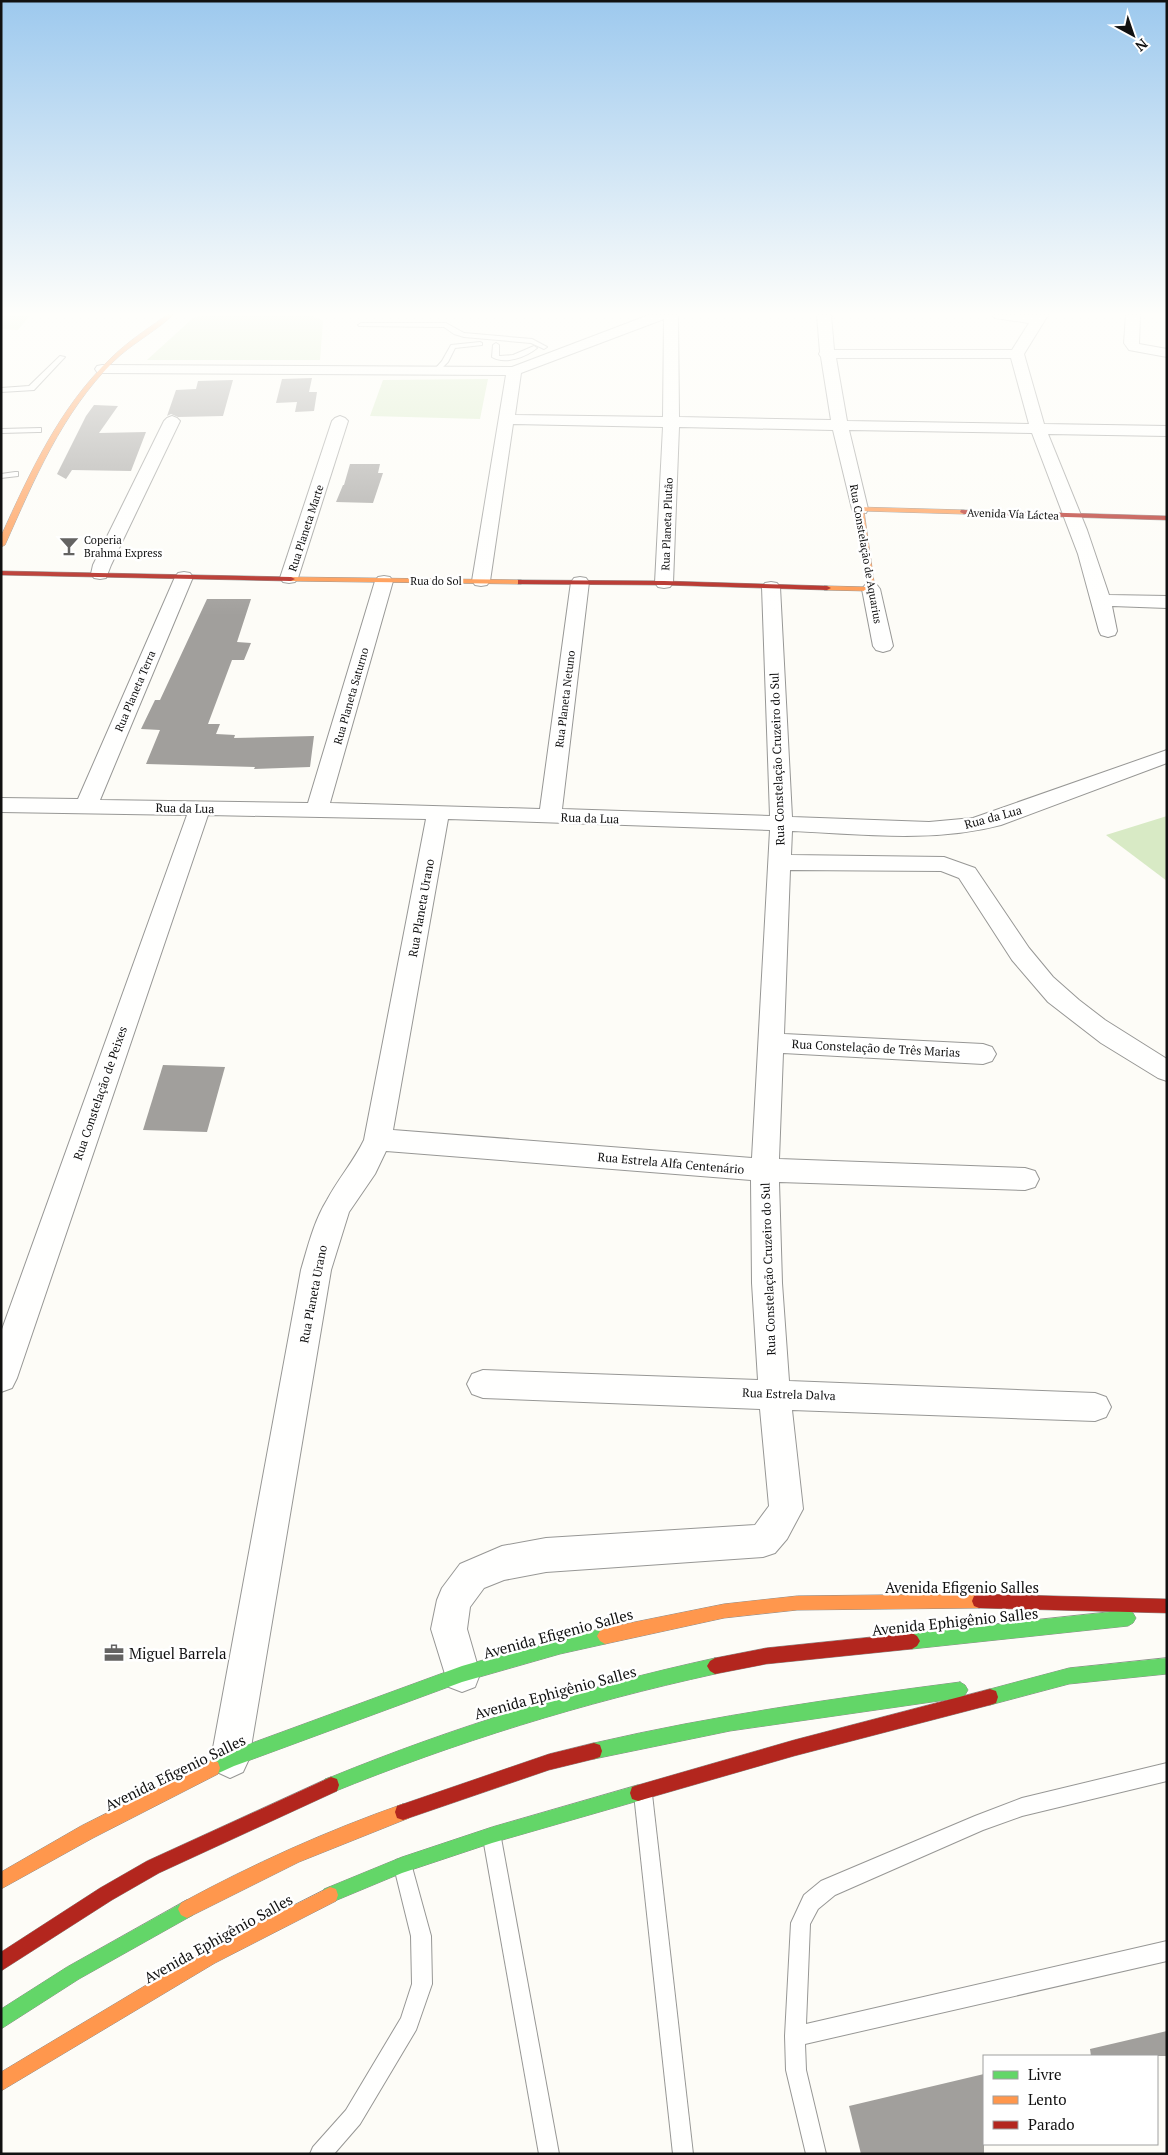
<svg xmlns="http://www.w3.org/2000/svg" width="1168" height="2155" viewBox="0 0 1168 2155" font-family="'PT Serif',serif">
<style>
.forest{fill:#d8eac5}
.building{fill:#a19f9c}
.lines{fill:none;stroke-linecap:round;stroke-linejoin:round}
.lane-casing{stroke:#979795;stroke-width:2}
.street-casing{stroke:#979795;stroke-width:2}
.fast-casing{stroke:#8e8d8b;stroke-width:1}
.slow-casing{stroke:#8e8d8b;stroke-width:1}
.jam-casing{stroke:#8e8d8b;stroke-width:1}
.lane{fill:#fffffe;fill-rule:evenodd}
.street{fill:#fffffe;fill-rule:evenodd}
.fast{fill:#63d668;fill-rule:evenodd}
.slow{fill:#ff974d;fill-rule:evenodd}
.jam{fill:#b3261e;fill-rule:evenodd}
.labels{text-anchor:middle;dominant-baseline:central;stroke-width:5;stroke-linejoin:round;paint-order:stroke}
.far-street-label{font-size:11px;fill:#111;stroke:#fff}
.far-poi-label{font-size:11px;fill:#111;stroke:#fff;text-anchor:start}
.street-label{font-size:12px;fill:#111;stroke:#fff}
.near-street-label{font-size:15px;fill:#111;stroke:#fff}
.near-poi-label{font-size:15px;fill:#111;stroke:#fff;text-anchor:start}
</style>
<rect width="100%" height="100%" fill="#fdfcf7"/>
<g class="forest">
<polygon points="1,315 30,315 18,330 1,329"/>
<polygon points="218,315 311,315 323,321 320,360 147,360 194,317"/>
<polygon points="488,379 480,419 370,416 383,380"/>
<polygon points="1167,816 1167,881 1106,835"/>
</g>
<g class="building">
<polygon points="312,378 309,392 317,392 314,411 295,412 297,402 276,403 282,379"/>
<polygon points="233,380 223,416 178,417 171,414 167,416 176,390 196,389 198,381"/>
<polygon points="94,405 118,406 99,433 146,432 131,471 72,470 66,479 57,474 86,416"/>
<polygon points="350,464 380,464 378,473 383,473 373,503 336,502 343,485 344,485"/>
<polygon points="207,599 251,599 237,642 251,643 244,660 232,660 208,724 220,724 216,734 235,735 234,738 314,736 310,767 254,769 255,767 146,764 160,730 141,729 155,700 160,700"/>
<polygon points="163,1065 225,1067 207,1132 143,1130"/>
<polygon points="1167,2031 1167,2056 1091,2056 1090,2049"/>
<polygon points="984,2074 984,2154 861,2154 849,2106"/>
</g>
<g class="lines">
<defs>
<g id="lane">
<polygon points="361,323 446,323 464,333 532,339 547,347 544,349 531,343 464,337 454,334 444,327 359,326 358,325"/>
<polygon points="480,342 482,343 482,345 455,348 448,362 439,371 434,370 442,361 451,345"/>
<path d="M496 343 499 345V356H500L513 355 534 346 537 348C526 357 505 365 492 357L493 345Z"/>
<polygon points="60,356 65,357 34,390 1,392 1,388 29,386"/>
<polygon points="41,428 41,432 38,432 1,433 1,429"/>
<polygon points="15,472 18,472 18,476 1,478 1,474"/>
<polygon points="1167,1763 1167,1781 1022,1816 983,1830 835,1895 818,1909 810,1924 806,2024 1167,1941 1167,1961 805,2044 806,2070 826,2154 806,2154 786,2070 785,2036 791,1923 804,1895 821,1881 975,1816 1022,1798"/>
<polygon points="643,1785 649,1788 652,1794 693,2154 673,2154 634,1794 637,1788"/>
<polygon points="492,1829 499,1831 501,1838 559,2154 539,2154 483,1838 485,1831"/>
<polygon points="403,1858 410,1860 412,1867 431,1936 432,1984 416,2030 360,2124 334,2154 310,2154 313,2147 346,2110 401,2018 412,1984 411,1936 394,1867 396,1860"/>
</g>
<g id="street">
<path d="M649 315H678L679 417 831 420 821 357 819 354 820 352 817 315H831L834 350H1012L1029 323 995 318 993 315H1048L1024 354 1044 424 1167 426V436L1048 434 1087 530 1109 595 1167 596V608L1112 606 1117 631 1115 635 1108 637 1101 635 1099 631 1078 554 1032 433 849 430 868 509 866 513H854L852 509 833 430 679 427 673 583 670 587 664 588 658 587 655 583 663 427 513 424 490 581 487 585 481 586 475 585 472 581 506 375 102 373 97 372 95 369 97 366 102 365 512 367ZM664 319 663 417 515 415 521 373ZM836 358H1011L1029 424 847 421Z"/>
<polygon points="1126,315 1140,315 1139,344 1167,349 1167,357 1129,350 1124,343"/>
<polygon points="172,416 177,418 180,421 111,565 106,578 100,579 94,578 91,574 93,565 164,421 167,418"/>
<polygon points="340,416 345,418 348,421 298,578 295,582 289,583 283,582 280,578 332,421 335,418"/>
<path d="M184 572 190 573 193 577 100 800 308 803 375 581 378 577 384 576 390 577 393 581 330 803 540 809 571 582 574 578 580 577 586 578 589 582 562 809 770 816 762 587 765 583 771 582 777 583 780 587 792 817 929 822 973 818 1167 750V763L1001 825C933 843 861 834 792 831L791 855 944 857 975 868 1029 948 1053 977 1079 1000 1105 1020 1167 1059V1081L1158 1078 1101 1043 1048 1002 1012 960 959 878 941 871 790 870 784 1034 983 1044 992 1047 996 1054 992 1061 983 1064 783 1053 779 1159 1025 1168 1035 1171 1039 1179 1035 1187 1025 1190 779 1182 782 1283 789 1381 1095 1393 1106 1397 1111 1407 1106 1417 1095 1421 792 1410 803 1509 787 1539 775 1553 763 1557 546 1572 504 1580 484 1588 470 1607 467 1629 480 1674 475 1687 462 1692 449 1687 431 1629 437 1600 442 1588 460 1564 502 1546 546 1538 755 1525 769 1506 760 1409 483 1398 472 1394 467 1384 472 1374 483 1370 758 1380 752 1283 751 1180 386 1151 375 1174 349 1212 331 1270 249 1759 243 1772 230 1778 217 1772 211 1759 301 1270C308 1246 314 1221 327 1200 338 1179 354 1161 364 1140L426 819 208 815 17 1378 12 1388 1 1392V1332L187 815 1 812V798L78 799 175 577 178 573ZM448 819 770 830 752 1158 393 1130Z"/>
<polygon points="871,584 877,585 880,589 893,646 890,650 883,652 876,650 873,646 862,589 865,585"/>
</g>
<g id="fast">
<polygon points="1128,1610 1133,1613 1136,1618 1133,1623 1128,1626 912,1649 907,1646 904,1641 907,1636 912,1633"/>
<polygon points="605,1628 610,1631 613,1636 610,1641 605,1644 560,1654 462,1682 234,1766 212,1776 206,1774 204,1768 206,1762 230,1751 462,1666 560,1638"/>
<path d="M715 1658 720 1661 723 1666 720 1671 715 1674C583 1703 456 1742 331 1793L325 1791 323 1785 325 1779 331 1777C456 1726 583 1687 715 1658Z"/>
<polygon points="1167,1658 1167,1674 1069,1684 990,1705 984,1703 982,1697 984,1691 990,1689 1069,1668"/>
<path d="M960 1682 965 1685 968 1690 965 1695 960 1698 730 1731 594 1759 588 1757 586 1751 588 1745 594 1743C715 1715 837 1698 960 1682Z"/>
<polygon points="638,1785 644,1787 646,1793 644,1799 638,1801 492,1843 402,1873 330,1903 324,1901 322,1895 324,1889 402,1857 492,1827"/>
<polygon points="187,1900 193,1903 196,1909 193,1915 79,1979 1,2029 1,2009 67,1967"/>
</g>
<g id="slow">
<path d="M167 315H173C155 332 131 344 113 362 62 413 34 480 5 545L1 547V536C30 473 59 408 110 359 127 342 147 329 167 315Z"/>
<polygon points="857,507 964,510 968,512 964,514 864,511 875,589 871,591 824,590 824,586 827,586 867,587"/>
<polygon points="288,577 521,580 525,582 521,584 291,581 288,581"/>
<polygon points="979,1594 984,1596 986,1601 984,1606 979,1608 797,1610 724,1618 605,1644 600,1641 597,1636 600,1631 605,1628 724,1604 797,1596"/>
<polygon points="212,1760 218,1762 220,1768 218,1774 93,1838 1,1889 1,1872 81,1826"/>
<path d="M403 1804 409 1806 411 1812 409 1818 299 1862 187 1918 181 1915 178 1909 181 1903C253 1864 326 1831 403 1804Z"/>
<polygon points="330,1887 336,1889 338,1895 336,1901 215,1963 1,2091 1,2072 203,1951"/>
</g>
<g id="jam">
<polygon points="961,510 1167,516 1167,520 964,514 960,512"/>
<polygon points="1,571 291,577 295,579 291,581 1,575"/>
<polygon points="518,580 664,581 827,586 831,588 827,590 664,585 521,584 518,584"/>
<polygon points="979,1594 1167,1599 1167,1613 979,1608 974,1606 972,1601 974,1596"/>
<polygon points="912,1633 917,1636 920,1641 917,1646 912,1649 766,1664 715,1674 710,1671 707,1666 710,1661 715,1658 766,1648"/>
<polygon points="990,1689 996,1691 998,1697 996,1703 990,1705 794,1756 638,1801 632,1799 630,1793 632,1787 638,1785 794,1740"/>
<polygon points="594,1743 600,1745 602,1751 600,1757 594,1759 549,1770 403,1820 397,1818 395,1812 397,1806 403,1804 549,1754"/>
<polygon points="331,1777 337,1779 339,1785 337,1791 159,1873 112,1900 1,1971 1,1952 100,1888 147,1861"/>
</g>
</defs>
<use href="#lane" class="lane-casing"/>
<use href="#street" class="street-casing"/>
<use href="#fast" class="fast-casing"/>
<use href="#slow" class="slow-casing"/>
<use href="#jam" class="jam-casing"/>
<use href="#lane" class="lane"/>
<use href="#street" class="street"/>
<use href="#fast" class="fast"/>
<use href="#slow" class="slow"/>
<use href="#jam" class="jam"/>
</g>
<linearGradient id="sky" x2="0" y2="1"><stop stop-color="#9dc9ee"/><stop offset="0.51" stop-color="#fefefb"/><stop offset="1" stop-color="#fefefb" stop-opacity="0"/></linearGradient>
<rect width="1168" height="616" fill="url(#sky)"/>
<defs>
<symbol id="bar-bare" viewBox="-9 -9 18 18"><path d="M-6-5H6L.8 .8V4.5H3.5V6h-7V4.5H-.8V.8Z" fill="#646362" stroke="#fff" stroke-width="2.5" paint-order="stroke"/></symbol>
<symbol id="office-bare" viewBox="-9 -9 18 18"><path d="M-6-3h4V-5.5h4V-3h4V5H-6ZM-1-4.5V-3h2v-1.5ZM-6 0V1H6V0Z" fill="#646362" stroke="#fff" stroke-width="2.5" paint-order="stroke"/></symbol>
</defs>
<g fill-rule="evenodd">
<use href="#bar-bare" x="55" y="532" width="28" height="28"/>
<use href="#office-bare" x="100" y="1639" width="28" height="28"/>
</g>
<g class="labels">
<g class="far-street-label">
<text transform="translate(1013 514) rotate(2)">Avenida Vía Láctea</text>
<text transform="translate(667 524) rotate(-88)">Rua Planeta Plutão</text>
<text transform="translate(306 528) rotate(-72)">Rua Planeta Marte</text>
<text transform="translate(866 554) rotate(80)">Rua Constelação de Aquarius</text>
<text x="436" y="581">Rua do Sol</text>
<text transform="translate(135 691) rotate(-67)">Rua Planeta Terra</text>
<text transform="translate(351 696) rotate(-74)">Rua Planeta Saturno</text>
<text transform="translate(565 699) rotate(-83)">Rua Planeta Netuno</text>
</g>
<g class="far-poi-label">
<text x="84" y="540">Coperia<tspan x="84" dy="13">Brahma Express</tspan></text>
</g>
<g class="street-label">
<text transform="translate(777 759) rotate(-92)">Rua Constelação Cruzeiro do Sul</text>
<text transform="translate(185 808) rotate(1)">Rua da Lua</text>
<text transform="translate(993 817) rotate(-15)">Rua da Lua</text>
<text transform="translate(590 818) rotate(2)">Rua da Lua</text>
<text transform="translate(421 908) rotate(-80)">Rua Planeta Urano</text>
<text transform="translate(876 1048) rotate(3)">Rua Constelação de Três Marias</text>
<text transform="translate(100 1093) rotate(-71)">Rua Constelação de Peixes</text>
<text transform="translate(671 1163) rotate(5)">Rua Estrela Alfa Centenário</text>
<text transform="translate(768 1269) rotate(-92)">Rua Constelação Cruzeiro do Sul</text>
<text transform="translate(313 1294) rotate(-79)">Rua Planeta Urano</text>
<text transform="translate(789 1394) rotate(2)">Rua Estrela Dalva</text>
</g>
<g class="near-street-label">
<text x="962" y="1587">Avenida Efigenio Salles</text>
<text transform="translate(955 1621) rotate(-6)">Avenida Ephigênio Salles</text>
<text transform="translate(558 1633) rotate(-15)">Avenida Efigenio Salles</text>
<text transform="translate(555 1692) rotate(-15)">Avenida Ephigênio Salles</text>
<text transform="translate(175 1772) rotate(-26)">Avenida Efigenio Salles</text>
<text transform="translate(218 1938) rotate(-29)">Avenida Ephigênio Salles</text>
</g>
<g class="near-poi-label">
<text x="129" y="1653">Miguel Barrela</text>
</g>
</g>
<rect width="1168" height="2155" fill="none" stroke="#111111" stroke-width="5"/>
<rect x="983" y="2055" width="175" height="90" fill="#ffffff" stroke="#a0a0a0"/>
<rect x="993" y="2071" width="25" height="8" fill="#63d668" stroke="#a0a0a0"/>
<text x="1028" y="2080" font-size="15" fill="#111111">Livre</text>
<rect x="993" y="2096" width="25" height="8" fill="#ff974d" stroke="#a0a0a0"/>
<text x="1028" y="2105" font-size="15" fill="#111111">Lento</text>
<rect x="993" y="2121" width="25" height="8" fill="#b3261e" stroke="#a0a0a0"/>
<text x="1028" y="2130" font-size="15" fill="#111111">Parado</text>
<g transform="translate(1133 35) rotate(140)" stroke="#ffffff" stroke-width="4" paint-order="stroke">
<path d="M0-4L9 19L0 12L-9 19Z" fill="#111111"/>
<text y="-8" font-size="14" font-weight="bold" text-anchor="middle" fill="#111111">N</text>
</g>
</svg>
